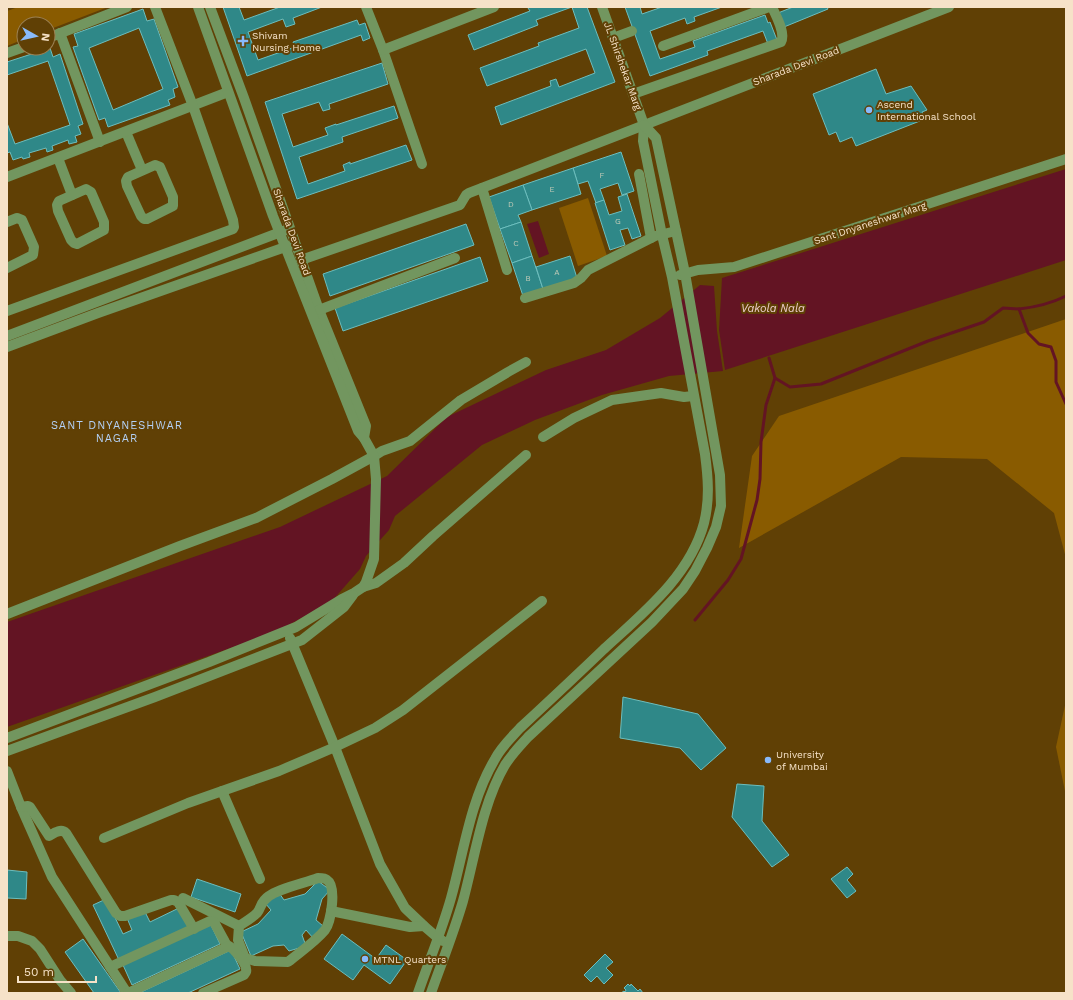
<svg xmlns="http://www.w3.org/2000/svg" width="1073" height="1000" viewBox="0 0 1073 1000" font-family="'Work Sans',sans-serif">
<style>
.green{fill:#895b00}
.water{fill:#631423}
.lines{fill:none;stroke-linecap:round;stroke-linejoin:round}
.stream{stroke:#631423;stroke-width:3}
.building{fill:#2f8888;stroke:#6cbebe;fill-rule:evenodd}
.minor{stroke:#72965f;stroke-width:10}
.poi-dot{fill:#88bafc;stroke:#604005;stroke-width:1.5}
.labels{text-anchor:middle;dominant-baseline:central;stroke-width:4;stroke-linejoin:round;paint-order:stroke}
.number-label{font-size:8px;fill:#c4ccb8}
.poi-label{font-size:10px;fill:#f6e2c8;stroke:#604005;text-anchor:start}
.street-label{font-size:10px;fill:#f6e2c8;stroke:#604005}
.water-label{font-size:11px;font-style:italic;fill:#f0d2d3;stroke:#604005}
.neighbourhood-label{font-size:11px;letter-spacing:1px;fill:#b4d1f6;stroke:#604005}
</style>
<rect width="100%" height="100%" fill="#604005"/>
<g class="green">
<polygon points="18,7 108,7 48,30 48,24 24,24 24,39 7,46 7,11"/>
<polygon points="588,198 607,256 578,266 559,208"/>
<polygon points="1066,319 1066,558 1054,513 987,459 901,457 739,548 752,456 779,416"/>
<polygon points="1066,701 1066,796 1056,747"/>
</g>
<g class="water">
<polygon points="1066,169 1066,260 725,370 719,330 722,278"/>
<polygon points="538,221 549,254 539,258 527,224"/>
<polygon points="700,285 714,286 717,331 723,371 669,376 602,395 535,420 482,445 395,516 389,530 366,556 360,569 332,601 276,632 7,727 7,622 280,527 387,476 447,417 546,370 606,350 660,318"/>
</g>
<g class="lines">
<g class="stream">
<path d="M1019 309C1037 307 1050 304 1066 296"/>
<polyline points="769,358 775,378 790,387 821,384 928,341 984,322 1003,308 1019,309 1028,333 1039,344 1051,347 1056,361 1056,382 1066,404"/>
<polyline points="695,620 728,580 741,559 757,500 760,479 761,442 766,405 775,378"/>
</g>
</g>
<g class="building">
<polygon points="223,7 239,7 244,20 280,7 322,7 293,18 295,24 286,27 283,19 248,32 258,60 295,47 293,42 357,20 359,25 365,23 370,38 363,41 361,35 247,76"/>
<polygon points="530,7 587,7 615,82 501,125 495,107 551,86 550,81 556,79 559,87 595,73 586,49 487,86 480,68 539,46 538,43 579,28 572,7 536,20 538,25 474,50 468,35 530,11 528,8"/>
<polygon points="625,7 640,7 642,14 662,7 722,7 694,17 695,21 687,24 685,18 650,31 660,59 695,47 693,41 765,15 768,23 770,22 777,40 768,44 763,31 707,51 708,55 650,76"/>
<polygon points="793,7 827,7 828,9 784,27 778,13"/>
<path d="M143 9 147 21 154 19 178 87 173 89 175 97 168 100 170 105 108 127 105 118 99 120 73 47 78 46 74 34ZM139 28 163 89 113 110 89 48Z"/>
<polygon points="50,48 53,57 60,54 83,124 78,126 81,134 75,136 77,142 69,144 68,140 52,146 53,150 47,152 46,148 29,153 30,157 23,159 22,157 13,160 10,152 7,153 7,123 15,144 70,125 48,61 7,75 7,62"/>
<polygon points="382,63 388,84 329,104 330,109 323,111 319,102 282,114 293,147 328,135 325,128 336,124 336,125 394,106 398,118 342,137 343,142 299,157 308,184 345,171 343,165 350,162 350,164 406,145 412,160 297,199 265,102"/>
<polygon points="876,69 886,94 911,86 927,110 922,112 925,119 856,146 852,137 840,142 836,132 829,135 813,94"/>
<polygon points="621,152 634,191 622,195 618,183 600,189 604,200 596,203 588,181 578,184 573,168"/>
<polygon points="573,168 581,194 532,210 523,185"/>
<polygon points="523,185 532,210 518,215 521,222 500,229 489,197"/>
<polygon points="627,194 641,236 632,239 628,228 620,230 625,245 610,250 595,203 604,200 609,215 622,211 618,197"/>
<polygon points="521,222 532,256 512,263 500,229"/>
<polygon points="466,224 474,245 330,296 323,274"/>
<polygon points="532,256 543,289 523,296 512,263"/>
<polygon points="570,256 577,278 543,289 536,267"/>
<polygon points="480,257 488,281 343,331 335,308"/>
<polygon points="623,697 698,714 726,748 701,770 680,748 620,738"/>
<polygon points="737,784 764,786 762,821 789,855 772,867 732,817"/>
<polygon points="847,867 853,874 847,880 856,891 847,898 831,879"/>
<polygon points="7,870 27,872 26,899 7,898"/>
<polygon points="197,879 241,894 235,912 191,897"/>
<polygon points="318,881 330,890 322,899 316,920 323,926 314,939 306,930 302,935 306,946 289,951 284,945 273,946 251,956 241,932 258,924 271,910 265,903 279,893 284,900 305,894"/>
<polygon points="106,899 123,934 132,930 127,918 144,910 150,922 181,907 190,926 119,960 93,905"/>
<polygon points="210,923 220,944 132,985 123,965"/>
<polygon points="342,934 376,959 386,945 407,960 390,984 364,965 353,980 324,959"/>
<polygon points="83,939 121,993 94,993 65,952"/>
<polygon points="231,950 240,969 188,993 139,993"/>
<polygon points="605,954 613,962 606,968 613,975 604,984 597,976 591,982 584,975"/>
<polygon points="628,984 630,986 631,984 638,991 640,989 643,993 621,993 624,991 625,992 626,990 624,988"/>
</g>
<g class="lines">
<g class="minor">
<polyline points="210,7 244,98 319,310 366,426 364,438"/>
<polyline points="366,7 383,50 422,164"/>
<polyline points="60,33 100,142"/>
<polyline points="48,38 127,7"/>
<polyline points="613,38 632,31"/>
<polyline points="663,46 769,7"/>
<polyline points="383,50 494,7"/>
<polyline points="7,53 24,47"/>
<path d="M633 94 781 42C786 33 776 16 772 7"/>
<polyline points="126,132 142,170"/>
<polyline points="58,158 72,195"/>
<polygon points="155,165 160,167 173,197 173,206 147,219 144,219 141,216 127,186 126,181 128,177"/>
<polyline points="639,174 651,238"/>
<polyline points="7,177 228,92"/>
<polyline points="482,188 507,270"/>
<polygon points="86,189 91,192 104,222 104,230 77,244 74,243 71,240 58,211 57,205 59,201"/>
<polyline points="7,222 17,218 22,220 34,247 33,255 7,268"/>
<polyline points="301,260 460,205 466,195 469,193 949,7"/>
<polyline points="680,275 698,270 734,267 1066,159"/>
<polyline points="525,298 574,283 581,278 588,270 655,236 676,231"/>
<polyline points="319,310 455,258"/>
<polyline points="7,311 233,229 234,227 233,220 193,106 155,7"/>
<polyline points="7,336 286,230"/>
<polyline points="7,347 98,313 291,245"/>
<polyline points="543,437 574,418 612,400 661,393 684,397 693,396"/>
<polyline points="363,587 376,583 404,563 433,536 526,455"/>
<polyline points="7,614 180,546 256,518 332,479 374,456 382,451 410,441 461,400 508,372 526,362"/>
<polyline points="290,638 335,747 380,864 405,908 424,926 438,938 443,941"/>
<polyline points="7,738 209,662 296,627 342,599 354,593 363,587 366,582 374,559 376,479 374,456 364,438 358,431 273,216 198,7"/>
<polyline points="7,751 155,697 302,640 344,607 353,595"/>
<polyline points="7,771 21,807 52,877 127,993"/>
<polyline points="222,791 260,879"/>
<path d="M21 807 28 806 30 807 49 836C54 833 61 828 66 833L116 913 120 916H125L171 900H174L178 902 194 929"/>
<polyline points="104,838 188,803 279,771 335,747 375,728 403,710 542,601"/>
<path d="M318 878C321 878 325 878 327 880 337 886 331 922 325 930 315 942 300 952 288 962L255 961 245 958 238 940 239 926C245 922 252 918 257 913 262 907 260 902 269 896 280 888 305 883 318 878Z"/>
<polyline points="183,898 239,926"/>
<polyline points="331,911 410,927 424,926"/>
<polyline points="7,936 18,936 32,941 40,949 60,980 71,993"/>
<polyline points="110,967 210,921 214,922 225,942 228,947"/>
<path d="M128 993 229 946C234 949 246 963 246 969 247 972 246 972 244 975L203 993"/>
<path d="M418 993C429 961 442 930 451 898 464 851 470 801 495 759 501 747 511 738 520 728 548 702 576 676 604 649 642 614 690 576 704 523 710 499 708 477 705 454L672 277 662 235 643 141 644 125 602 7"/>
<path d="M431 993C442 962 454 932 463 901 475 857 482 804 505 765 512 754 520 746 528 737L652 622 683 589 695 571 707 548 716 527 721 506 720 475 685 273 656 138 644 125"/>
</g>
</g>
<g class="poi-dot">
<path d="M241 35h4v4h4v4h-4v4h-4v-4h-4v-4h4z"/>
<circle cx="869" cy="110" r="4"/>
<circle cx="768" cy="760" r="4"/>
<circle cx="365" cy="959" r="4"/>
</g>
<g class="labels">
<g class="number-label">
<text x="602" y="175">F</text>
<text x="552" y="189">E</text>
<text x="511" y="204">D</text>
<text x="618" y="221">G</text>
<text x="516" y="243">C</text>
<text x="557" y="272">A</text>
<text x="528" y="278">B</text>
</g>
<g class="poi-label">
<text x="252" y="35">Shivam<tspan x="252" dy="12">Nursing Home</tspan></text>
<text x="877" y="104">Ascend<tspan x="877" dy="12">International School</tspan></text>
<text x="776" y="754">University<tspan x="776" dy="12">of Mumbai</tspan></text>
<text x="373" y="959">MTNL Quarters</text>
</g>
<g class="street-label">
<text transform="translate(623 66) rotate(70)">JL Shirshekar Marg</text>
<text transform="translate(796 66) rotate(-21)">Sharada Devi Road</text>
<text transform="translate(870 223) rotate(-18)">Sant Dnyaneshwar Marg</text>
<text transform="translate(292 232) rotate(70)">Sharada Devi Road</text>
</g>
<g class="water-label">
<text x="773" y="308">Vakola Nala</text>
</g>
<g class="neighbourhood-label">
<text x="117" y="425">SANT DNYANESHWAR<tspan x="117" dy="13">NAGAR</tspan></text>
</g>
</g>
<rect width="1073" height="1000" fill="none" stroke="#f6e2c8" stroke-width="16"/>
<g transform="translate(36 36) rotate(98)"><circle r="19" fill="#604005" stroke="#9c8153"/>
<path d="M0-3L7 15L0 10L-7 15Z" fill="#88bafc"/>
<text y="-6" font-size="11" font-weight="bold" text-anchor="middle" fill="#f6e2c8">N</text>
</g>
<path d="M18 976v6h78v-6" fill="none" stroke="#f6e2c8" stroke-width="2"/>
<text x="24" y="976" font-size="12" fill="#f6e2c8" stroke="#604005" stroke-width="3" paint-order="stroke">50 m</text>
</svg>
